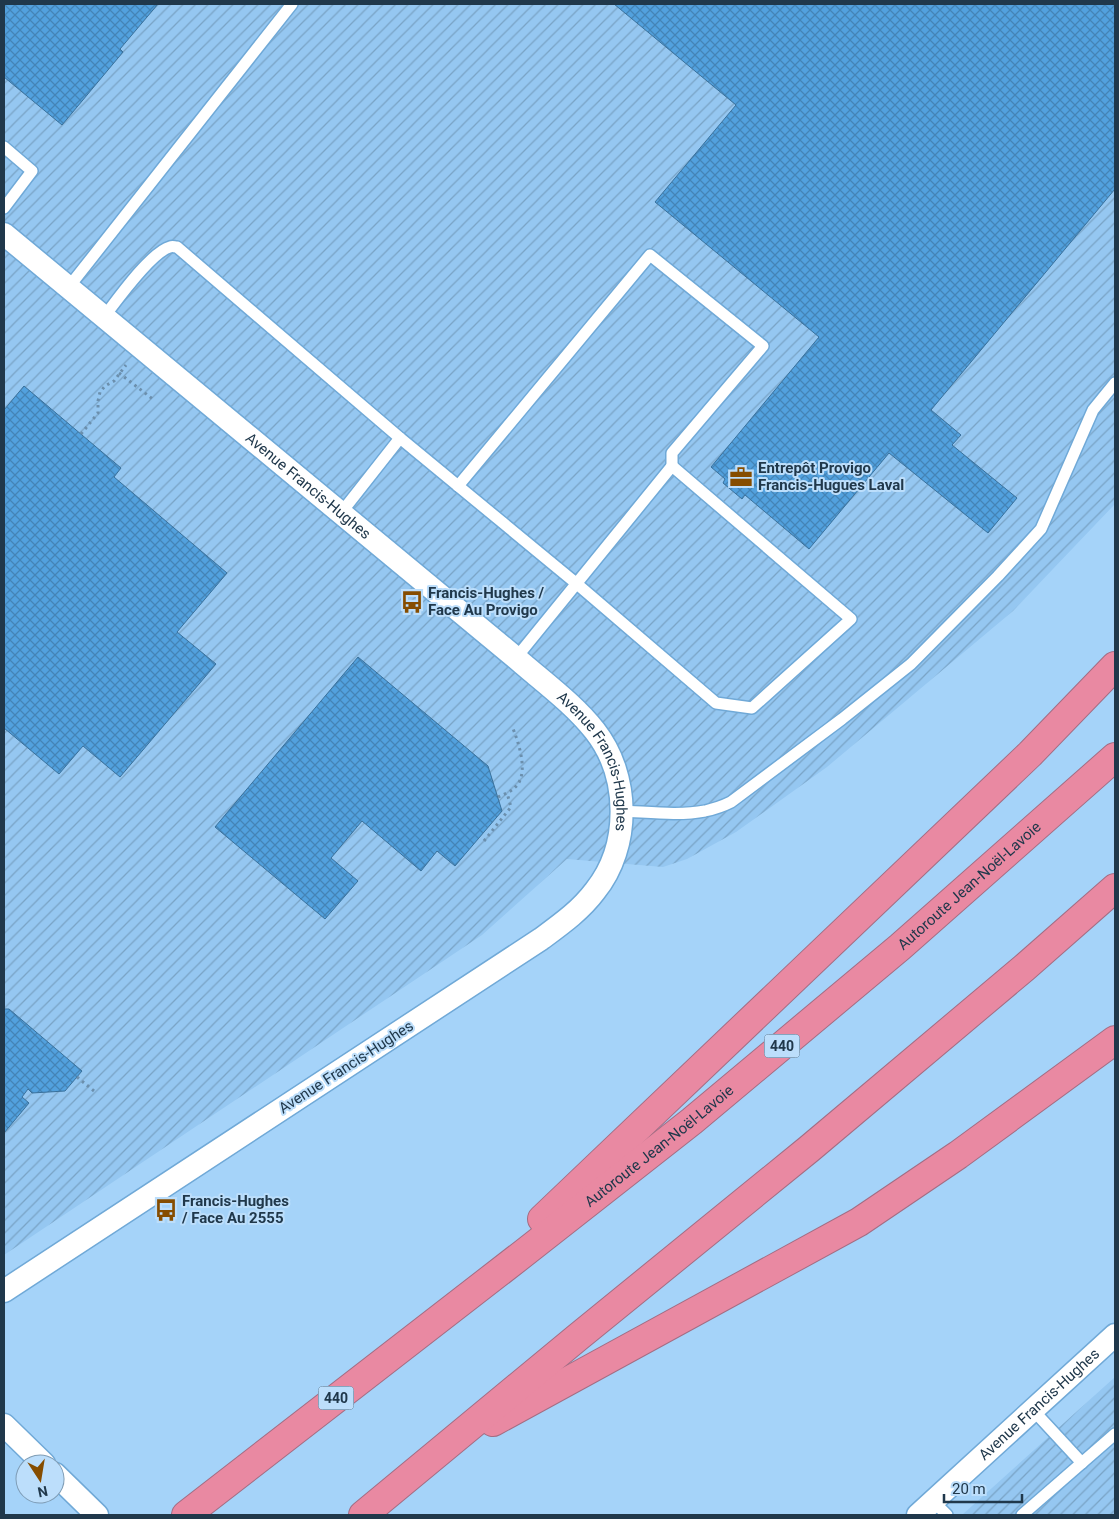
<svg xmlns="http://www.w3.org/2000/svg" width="1119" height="1519" viewBox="0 0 1119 1519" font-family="Roboto,sans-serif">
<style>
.industrial{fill:url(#industrial-furrows)}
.building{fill:url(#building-cross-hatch);stroke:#39719c}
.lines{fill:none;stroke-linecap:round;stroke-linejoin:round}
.service-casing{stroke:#70a9d7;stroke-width:14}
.minor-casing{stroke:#70a9d7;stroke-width:25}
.motorway-casing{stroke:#a36d84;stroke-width:30}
.path{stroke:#6b8fad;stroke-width:3;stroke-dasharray:2.5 4;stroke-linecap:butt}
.service{stroke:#fff;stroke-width:11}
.minor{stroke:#fff;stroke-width:22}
.motorway{stroke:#e989a2;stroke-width:28}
.labels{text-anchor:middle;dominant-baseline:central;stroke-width:4;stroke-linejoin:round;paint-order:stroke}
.shield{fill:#bcdefb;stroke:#4f6a80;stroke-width:1}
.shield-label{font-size:14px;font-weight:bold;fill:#20384b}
.poi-label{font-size:15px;font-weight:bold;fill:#20384b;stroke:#bcdefb;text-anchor:start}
.street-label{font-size:15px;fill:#20384b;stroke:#bcdefb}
</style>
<defs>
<pattern id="industrial-furrows" width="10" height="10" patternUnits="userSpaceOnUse" patternTransform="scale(1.25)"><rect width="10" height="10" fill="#95c7f1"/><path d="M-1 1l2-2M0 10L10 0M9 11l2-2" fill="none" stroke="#79a3c5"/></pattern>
<pattern id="building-cross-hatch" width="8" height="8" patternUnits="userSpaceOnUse" patternTransform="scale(1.25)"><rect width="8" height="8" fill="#52a1de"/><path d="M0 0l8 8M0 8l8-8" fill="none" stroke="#4484b6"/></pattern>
</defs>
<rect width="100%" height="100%" fill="#a5d3f9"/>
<g class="industrial">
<polygon points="4,4 1115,4 1115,504 1013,611 827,767 736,832 687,859 663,867 567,859 482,935 4,1255"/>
<polygon points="1115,1377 1115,1515 961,1515 962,1515"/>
</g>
<g class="building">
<polygon points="4,4 158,4 120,49 123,52 62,125 4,77"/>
<polygon points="614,4 1115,4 1115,189 931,410 961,435 952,445 1017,498 988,533 889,453 809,549 745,495 742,499 723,483 725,479 711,467 819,337 655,202 736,105"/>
<polygon points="24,386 121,468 114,477 227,573 177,632 216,664 120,777 83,746 59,774 4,728 4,410"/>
<polygon points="358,657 488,766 502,811 455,866 437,851 421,871 362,821 331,858 358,881 325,919 215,827"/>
<polygon points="4,1009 9,1009 82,1071 65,1091 32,1093 28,1089 22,1097 29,1103 4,1133"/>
</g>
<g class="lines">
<defs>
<g id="service">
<polyline points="4,147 32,171 4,208"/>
<polyline points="68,288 292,4"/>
<path d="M104 317C117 300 151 252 170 247 173 246 174 247 177 247L400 438"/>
<polyline points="458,486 650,255 763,346 672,453 672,466"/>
<polyline points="341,513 400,438 577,584 716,703 752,708 851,619 672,466 516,658"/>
<path d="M622 811C648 812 679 816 705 811 714 809 723 806 731 802L842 719 911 664 998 576 1041 529 1093 410 1115 383"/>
<polyline points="1033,1410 1082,1463"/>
<polyline points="933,1501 947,1515"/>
<polyline points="1022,1515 1115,1434"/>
</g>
<g id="minor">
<path id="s1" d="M4 234 516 658C542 681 573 703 595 731 630 776 631 846 595 891 580 911 560 925 541 939L4 1291"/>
<polyline points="4,1425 44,1464"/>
<polyline points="55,1474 97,1515"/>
<path id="s2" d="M918 1515 1115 1335"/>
</g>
<g id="motorway">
<polyline points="542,1219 1030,754 1115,666"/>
<polyline points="493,1422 859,1222 958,1155 1115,1040"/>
<path id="s3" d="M186 1515 524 1253 692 1121 900 947 1115 757"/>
<polyline points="363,1515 578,1337 809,1149 1024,968 1115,888"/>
</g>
</defs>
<use href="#service" class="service-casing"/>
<use href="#minor" class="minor-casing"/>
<use href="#motorway" class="motorway-casing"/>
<g class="path">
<polyline points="119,373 154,400"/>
<polyline points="81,434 98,413 98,401 100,392 105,386 114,381 126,365"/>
<path d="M498 797C505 794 513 791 518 784 528 769 518 741 512 726"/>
<polyline points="484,841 511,807 507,793"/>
<polyline points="77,1077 94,1091"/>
</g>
<use href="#service" class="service"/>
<use href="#minor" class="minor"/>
<use href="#motorway" class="motorway"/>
</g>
<defs>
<symbol id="office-bare" viewBox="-9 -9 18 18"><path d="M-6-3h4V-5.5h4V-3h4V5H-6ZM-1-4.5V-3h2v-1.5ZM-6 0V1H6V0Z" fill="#864d00" stroke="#bcdefb" stroke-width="2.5" paint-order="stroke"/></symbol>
<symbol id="bus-bare" viewBox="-9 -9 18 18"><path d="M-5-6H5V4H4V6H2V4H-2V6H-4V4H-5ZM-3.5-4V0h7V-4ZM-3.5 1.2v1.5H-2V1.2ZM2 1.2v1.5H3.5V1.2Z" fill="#864d00" stroke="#bcdefb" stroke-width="2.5" paint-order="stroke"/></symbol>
</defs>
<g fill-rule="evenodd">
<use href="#office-bare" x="725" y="461" width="32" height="32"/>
<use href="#bus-bare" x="396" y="586" width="32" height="32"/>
<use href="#bus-bare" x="150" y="1194" width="32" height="32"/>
</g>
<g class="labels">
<g class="shield">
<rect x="764.5" y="1034.5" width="35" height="23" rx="4"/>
<rect x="318.5" y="1386.5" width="35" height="23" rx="4"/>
</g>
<g class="shield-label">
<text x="782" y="1046">440</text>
<text x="336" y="1398">440</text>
</g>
<g class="poi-label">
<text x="758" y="468">Entrepôt Provigo<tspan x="758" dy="17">Francis-Hugues Laval</tspan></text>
<text x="428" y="593">Francis-Hughes /<tspan x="428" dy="17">Face Au Provigo</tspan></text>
<text x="182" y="1201">Francis-Hughes<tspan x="182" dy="17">/ Face Au 2555</tspan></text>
</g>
<g class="street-label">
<text stroke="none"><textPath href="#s1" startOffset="395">Avenue Francis-Hughes</textPath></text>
<text stroke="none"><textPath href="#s1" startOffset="800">Avenue Francis-Hughes</textPath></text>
<text stroke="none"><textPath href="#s3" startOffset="1005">Autoroute Jean-Noël-Lavoie</textPath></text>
<text transform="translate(346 1067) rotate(-33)">Avenue Francis-Hughes</text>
<text stroke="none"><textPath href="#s3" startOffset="600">Autoroute Jean-Noël-Lavoie</textPath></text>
<text stroke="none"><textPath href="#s2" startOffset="164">Avenue Francis-Hughes</textPath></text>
</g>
</g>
<rect width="1119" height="1519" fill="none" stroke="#20384b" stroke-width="10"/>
<g transform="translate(40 1479) rotate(168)"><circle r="24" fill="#bcdefb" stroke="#7e9cb5"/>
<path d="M0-4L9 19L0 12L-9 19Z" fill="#864d00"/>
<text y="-8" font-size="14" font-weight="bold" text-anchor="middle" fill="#20384b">N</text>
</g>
<path d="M944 1494v8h78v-8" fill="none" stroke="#20384b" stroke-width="2.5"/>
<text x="952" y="1494" font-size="15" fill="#20384b" stroke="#bcdefb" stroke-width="4" paint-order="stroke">20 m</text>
</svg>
